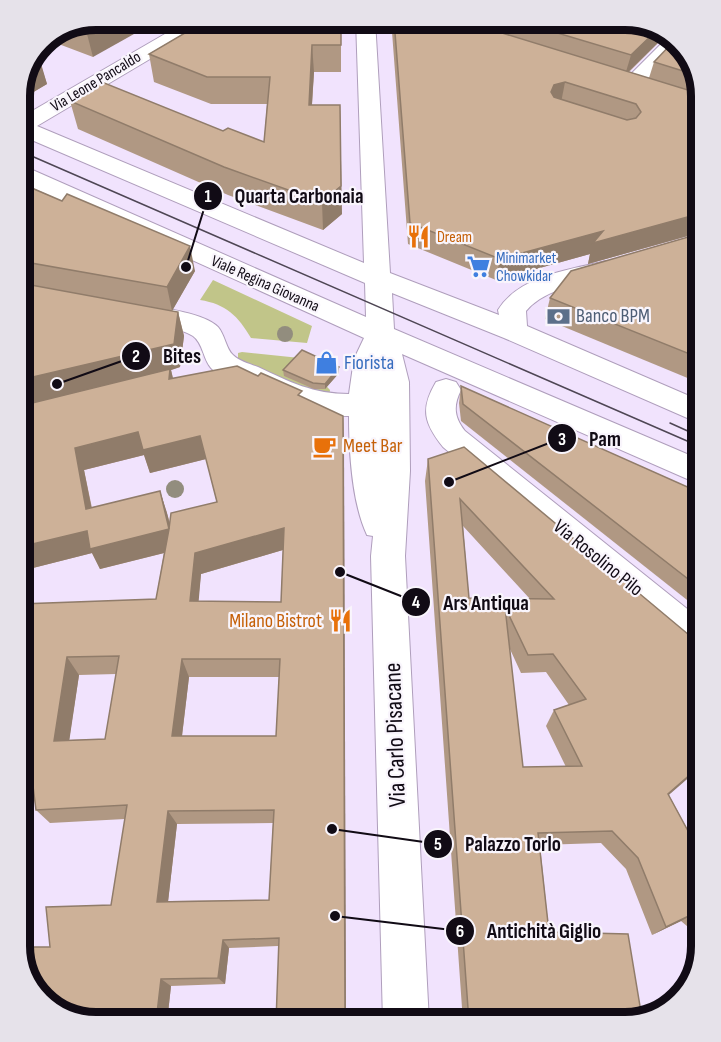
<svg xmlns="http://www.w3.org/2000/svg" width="721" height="1042" viewBox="0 0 721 1042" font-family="'Sofia Sans Condensed',sans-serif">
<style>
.green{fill:#c1c589}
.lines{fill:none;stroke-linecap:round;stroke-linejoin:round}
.minor-casing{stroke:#af9ebc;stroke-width:2}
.minor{fill:#fff;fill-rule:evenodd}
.tram{stroke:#4e4654;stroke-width:1.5}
.tree{fill:#928d7e}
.wall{fill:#b09883;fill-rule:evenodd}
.shaded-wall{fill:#907c6a}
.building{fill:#cdb198;stroke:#907c6a;stroke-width:1.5;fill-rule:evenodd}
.labels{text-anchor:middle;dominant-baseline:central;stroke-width:4.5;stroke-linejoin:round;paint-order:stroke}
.far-street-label{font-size:16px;fill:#110b15;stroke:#f9f5fc}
.far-food-label{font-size:16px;fill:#c56008;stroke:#f9f5fc;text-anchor:start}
.far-shop-label{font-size:16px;fill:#366cbe;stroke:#f9f5fc;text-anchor:start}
.service-label{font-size:20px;fill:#4e5e75;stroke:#f9f5fc;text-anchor:start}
.shop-label{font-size:20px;fill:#366cbe;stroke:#f9f5fc;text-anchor:start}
.food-label{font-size:20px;fill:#c56008;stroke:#f9f5fc;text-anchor:start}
.street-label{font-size:20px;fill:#110b15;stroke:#f9f5fc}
.near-street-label{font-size:24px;fill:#110b15;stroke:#f9f5fc}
.rim{fill:none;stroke:#110b15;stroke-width:8}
.leader{fill:none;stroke:#110b15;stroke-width:2}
.callout-dot{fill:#110b15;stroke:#f9f5fc;stroke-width:2}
.mark-label{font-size:18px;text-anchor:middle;font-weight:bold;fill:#fff}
.callout-label{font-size:21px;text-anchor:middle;font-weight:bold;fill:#110b15;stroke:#f9f5fc;stroke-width:4.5;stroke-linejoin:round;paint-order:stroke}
</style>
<rect width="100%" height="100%" fill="#f1e3fd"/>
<g class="green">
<path d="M213 280 312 326 307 343 251 338C238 316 226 304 200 300Z"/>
<polygon points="242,352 300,358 330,390 329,399 238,361 238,353"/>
</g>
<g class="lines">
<defs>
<g id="minor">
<path d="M189 20H212L209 24 37 126 364 263 356 20H375L390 273 499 315 498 310C520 275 569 270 606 261L615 263 619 269 615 275C586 283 546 287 526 311L527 326 701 401V424L504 338 392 293 394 329 701 460V485L402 354 409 382 410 471 405 556 429 1022H383L371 556 373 536 367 535C352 503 349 451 349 416 308 416 276 400 239 383 231 379 217 375 211 368 203 359 203 343 193 336 174 324 146 327 125 322L121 315 125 308C145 303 203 312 218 327 225 335 226 349 233 355 239 361 250 364 258 367 290 382 313 394 349 394L354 359 364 338 20 182V166L28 168 366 317 365 283 20 135V118Z"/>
<polygon points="670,35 680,46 637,90 630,92 623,90 620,86 623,82"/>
<path d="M446 379 456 382 461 390C453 406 454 417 465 431L701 620V658L688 654 443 447C424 423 420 409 436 382Z"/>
</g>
</defs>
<use href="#minor" class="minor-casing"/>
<use href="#minor" class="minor"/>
<g class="tram">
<polyline points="20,151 701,447"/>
<polyline points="670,423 701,437"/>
</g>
</g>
<g class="tree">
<circle cx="285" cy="334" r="8"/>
<circle cx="175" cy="489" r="9"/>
</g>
<g class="wall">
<polygon points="96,20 93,57 48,40 39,60 47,84 20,100 20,91 45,39"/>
<polygon points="207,20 341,20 341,72 314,72 312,105 342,214 323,230 228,195 78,129 70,101 223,131 264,142 267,104 211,104 154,82 149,54"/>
<polygon points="393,20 606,20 667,32 668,33 629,72 649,78 654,62 691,58 702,96 702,232 588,264 590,254 496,280 408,244 392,32"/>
<path d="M20 183 195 271 172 311 178 312 184 336 180 367 171 370 173 378 302 397 344 439 278 946 229 948 225 984 171 986 167 1022H91L50 947 111 905 125 819 50 823 36 810 34 797 20 803ZM144 455 150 473 206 459 217 503 170 523 160 491 92 508 84 470ZM283 550 281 602 198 601 201 574ZM92 553 100 569 164 553 156 599 25 604 21 571ZM116 674 105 739 69 740 79 675ZM189 677H279L276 736H182ZM273 823 269 900 168 901 177 824Z"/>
<polygon points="702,233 702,384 545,319 550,298"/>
<polygon points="339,367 339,373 325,389 314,389 284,376 283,370"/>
<polygon points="461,386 701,493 701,611 461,421 459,403"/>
<path d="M428 459 701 645 669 795 701 855V938L681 921 652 935 626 869 601 843 540 845 549 932 625 1022H463L425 481ZM463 526 530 599 469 598ZM509 647 521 673 546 672 569 705 554 710 546 726 566 767H523Z"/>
</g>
<g class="shaded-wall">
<polygon points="113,20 159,20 93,57 87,34"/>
<polygon points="658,29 668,33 625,75 631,55"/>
<polygon points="47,38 48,40 39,61 40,60 47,84 20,100 20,91 45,39"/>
<polygon points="312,45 314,72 310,133 309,105"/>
<polygon points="565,82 561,103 550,106 551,92 554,85"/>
<polygon points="340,105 342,214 323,230 322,202"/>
<polygon points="702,213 702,232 588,264 590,254 496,280 500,259 603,231"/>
<polygon points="190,246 195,271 172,311 167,287"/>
<polygon points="178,312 184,336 180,367 171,370 176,393 20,406 20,380"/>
<polygon points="339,367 339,373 325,389 325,384"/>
<polygon points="343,416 344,439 346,1022 345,1022"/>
<polygon points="138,432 200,436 206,459 150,473 144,455 84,470 96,531 86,509 75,448"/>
<polygon points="160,491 167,513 176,550 169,529"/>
<polygon points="284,528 286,549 201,574 197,620 190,601 195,553"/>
<polygon points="169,529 176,550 100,569 92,553 21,571 27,624 20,613 20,547 87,531"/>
<polygon points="67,657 79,675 67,756 54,741"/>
<polygon points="182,659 189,677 180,752 172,736"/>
<polygon points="701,765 701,767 655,807 668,794"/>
<polygon points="32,778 46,792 20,803 20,783"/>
<polygon points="168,811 177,824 167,911 157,902"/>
<polygon points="697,912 681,921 652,935 666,927"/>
<polygon points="223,940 229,948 225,984 218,978"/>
<polygon points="161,979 171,986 167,1022 156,1022"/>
</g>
<g class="building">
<polygon points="96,20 113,20 87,34 73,28"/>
<polygon points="207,20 341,20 341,45 312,45 309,105 340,105 341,186 322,202 224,167 70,101 102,82 223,131 228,128 264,142 270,77 207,77 149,54"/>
<path d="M394 20H460L701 94 702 213 593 243 603 231 500 259 410 223ZM565 82 636 104 641 112 636 118 627 120 554 97 551 92 554 85Z"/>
<polygon points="514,20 606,20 609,21 609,20 630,20 658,29 631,55"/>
<polygon points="675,40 691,58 696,75 654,62"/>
<polygon points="36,58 40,60 33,64"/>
<polygon points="20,183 62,201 67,194 190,246 167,287 20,261"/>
<polygon points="702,233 702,359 550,298 571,271"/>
<polygon points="20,283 178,312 174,344 20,380"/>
<polygon points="302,350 339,367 325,384 313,383 283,370"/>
<path d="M237 366 258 376 261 373 302 391 298 395 343 416 345 1022H276L279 938 223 940 218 978 161 979 156 1022H91L54 1010 34 989 28 947H50L46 907 111 905 127 805 36 810 32 778 20 783V604L156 599 169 529 90 549 87 531 20 547V406L170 369 169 379ZM138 432 143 450 200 436 217 502 171 513 169 529 160 491 86 509 75 448ZM284 528 281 602 190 601 195 553ZM119 656 105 739 54 741 67 657ZM182 659H280L276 736H172ZM274 810 269 900 157 902 168 811Z"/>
<polygon points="461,386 701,493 701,589 463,404"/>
<path d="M464 447 701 645V765L668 794 701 855V916L697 912 666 927 638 858 612 831 538 833 549 932 628 934 641 1012H645L646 1017 625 1022H469L428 459ZM460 499 554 599 469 598ZM505 607 528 655 553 654 586 699 554 710 582 766 523 767Z"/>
</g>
<defs>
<symbol id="restaurant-bare" viewBox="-9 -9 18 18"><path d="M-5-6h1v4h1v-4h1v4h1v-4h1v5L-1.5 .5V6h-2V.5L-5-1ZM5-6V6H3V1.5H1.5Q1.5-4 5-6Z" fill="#e8710a" stroke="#f9f5fc" stroke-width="2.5" paint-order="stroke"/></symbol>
<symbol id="supermarket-bare" viewBox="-9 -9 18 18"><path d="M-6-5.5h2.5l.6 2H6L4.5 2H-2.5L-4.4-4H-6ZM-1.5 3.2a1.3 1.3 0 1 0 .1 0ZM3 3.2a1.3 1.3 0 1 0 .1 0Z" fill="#3f7fe0" stroke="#f9f5fc" stroke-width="2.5" paint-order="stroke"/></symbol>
<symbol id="bank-bare" viewBox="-9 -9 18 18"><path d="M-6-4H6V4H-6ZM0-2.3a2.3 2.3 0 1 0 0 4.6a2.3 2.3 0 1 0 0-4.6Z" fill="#5c6f8a" stroke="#f9f5fc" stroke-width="2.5" paint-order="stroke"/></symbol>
<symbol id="shop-bare" viewBox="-9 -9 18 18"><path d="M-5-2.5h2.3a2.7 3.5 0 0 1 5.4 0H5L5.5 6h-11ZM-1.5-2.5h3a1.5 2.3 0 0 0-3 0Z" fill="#3f7fe0" stroke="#f9f5fc" stroke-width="2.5" paint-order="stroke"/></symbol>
<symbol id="cafe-bare" viewBox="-9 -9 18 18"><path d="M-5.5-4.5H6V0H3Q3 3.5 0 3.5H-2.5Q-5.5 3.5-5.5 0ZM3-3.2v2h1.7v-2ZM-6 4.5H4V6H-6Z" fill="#e8710a" stroke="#f9f5fc" stroke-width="2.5" paint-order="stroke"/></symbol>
</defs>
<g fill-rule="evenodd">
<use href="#restaurant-bare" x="402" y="220" width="33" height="33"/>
<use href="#supermarket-bare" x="462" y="250" width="33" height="33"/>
<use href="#bank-bare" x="542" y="300" width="33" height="33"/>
<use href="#shop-bare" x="310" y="346" width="33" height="33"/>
<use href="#cafe-bare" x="308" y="430" width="33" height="33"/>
<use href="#restaurant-bare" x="324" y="604" width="33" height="33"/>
</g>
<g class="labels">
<g class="far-street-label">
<text transform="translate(96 82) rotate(-31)">Via Leone Pancaldo</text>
<text transform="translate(265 284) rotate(24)">Viale Regina Giovanna</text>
</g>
<g class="far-food-label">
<text x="437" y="237">Dream</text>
</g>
<g class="far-shop-label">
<text x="496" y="258">Minimarket<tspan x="496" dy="18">Chowkidar</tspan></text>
</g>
<g class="service-label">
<text x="576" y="316">Banco BPM</text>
</g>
<g class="shop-label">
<text x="344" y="363">Fiorista</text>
</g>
<g class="food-label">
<text x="343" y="446">Meet Bar</text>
<text x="322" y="621" text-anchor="end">Milano Bistrot</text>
</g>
<g class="street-label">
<text transform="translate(598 558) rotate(39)">Via Rosolino Pilo</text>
</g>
<g class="near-street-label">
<text transform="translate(395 735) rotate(-92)">Via Carlo Pisacane</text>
</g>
</g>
<path d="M0 0H721V1042H0ZM96 30H625A66 66 0 0 1 691 96V946A66 66 0 0 1 625 1012H96A66 66 0 0 1 30 946V96A66 66 0 0 1 96 30Z" fill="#e6e2ea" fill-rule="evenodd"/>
<path class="rim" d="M96 30H625A66 66 0 0 1 691 96V946A66 66 0 0 1 625 1012H96A66 66 0 0 1 30 946V96A66 66 0 0 1 96 30Z"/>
<path class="leader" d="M186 267L208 196M57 384L136 356M449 482L562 438M340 572L416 602M332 829L438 844M335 916L460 931"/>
<g class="callout-dot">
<circle cx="186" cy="267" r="6"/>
<circle cx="57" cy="384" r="6"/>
<circle cx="449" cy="482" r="6"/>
<circle cx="340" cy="572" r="6"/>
<circle cx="332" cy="829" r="6"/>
<circle cx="335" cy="916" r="6"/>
<circle cx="208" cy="196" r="15"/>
<circle cx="136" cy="356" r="15"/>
<circle cx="562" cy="438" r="15"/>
<circle cx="416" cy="602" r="15"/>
<circle cx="438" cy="844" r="15"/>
<circle cx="460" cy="931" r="15"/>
</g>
<g class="mark-label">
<text x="208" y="202">1</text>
<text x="136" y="362">2</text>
<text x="562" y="445">3</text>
<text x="416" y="608">4</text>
<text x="438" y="850">5</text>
<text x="460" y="937">6</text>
</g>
<g class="callout-label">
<text x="299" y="203">Quarta Carbonaia</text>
<text x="182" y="363">Bites</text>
<text x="605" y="446">Pam</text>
<text x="486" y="610">Ars Antiqua</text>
<text x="513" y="851">Palazzo Torlo</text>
<text x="544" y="938">Antichità Giglio</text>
</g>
</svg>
